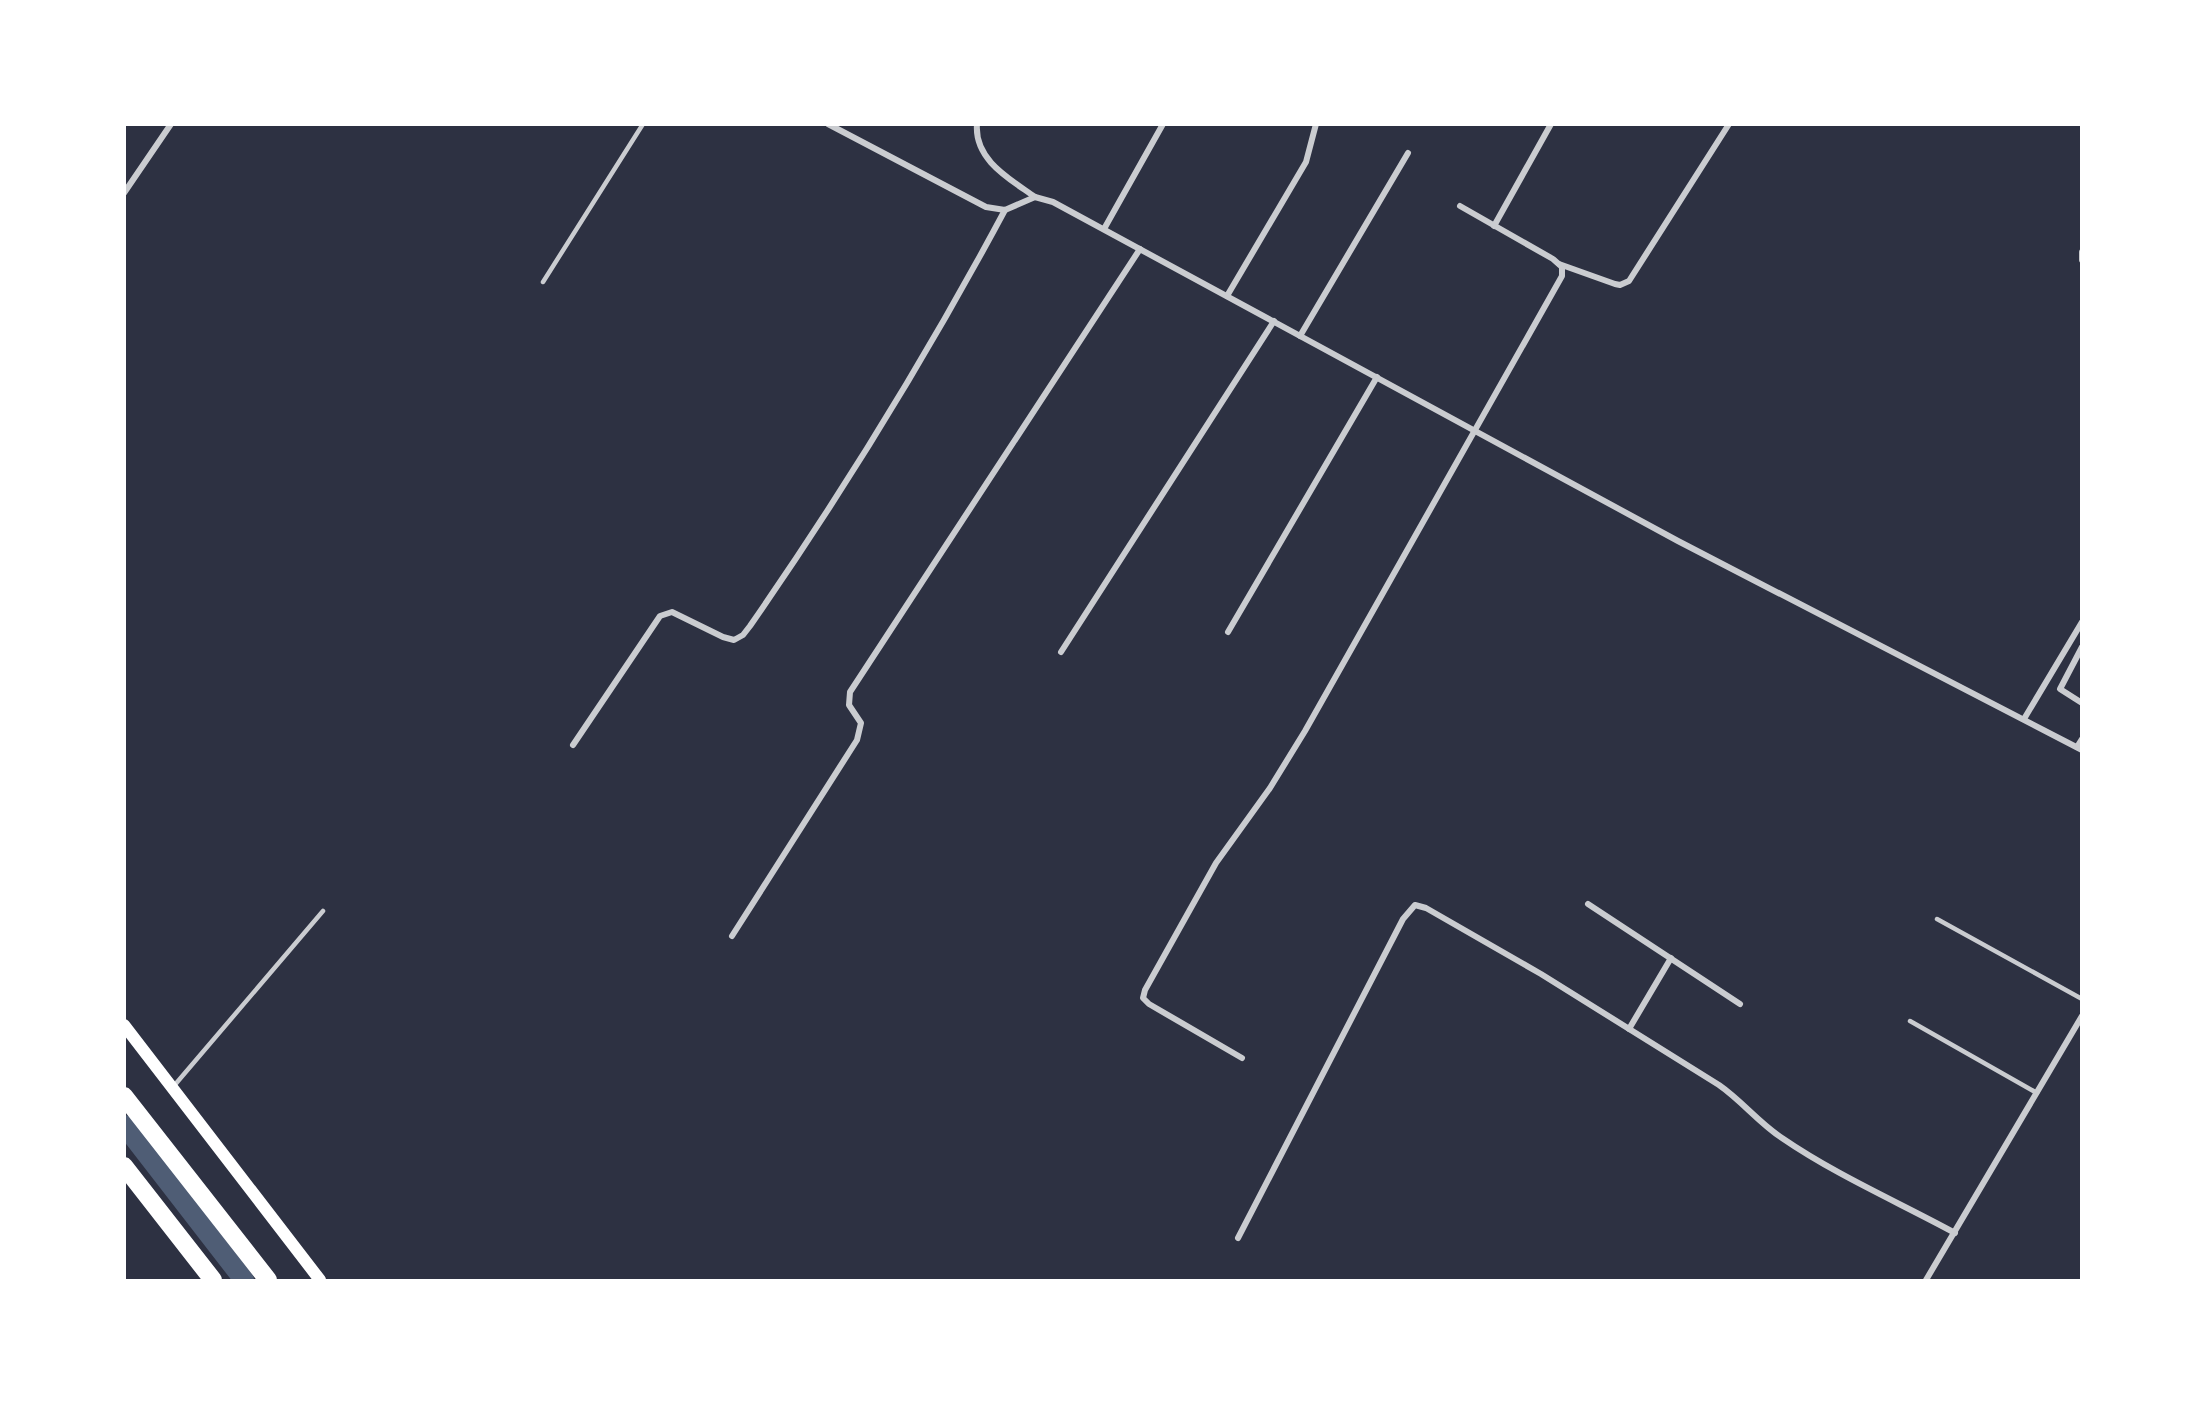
<svg xmlns="http://www.w3.org/2000/svg" width="2206" height="1405" viewBox="0 0 2206 1405" font-family="Raleway,sans-serif">
<style>
.lines{fill:none;stroke-linecap:round;stroke-linejoin:round}
.canal{stroke:#4f5d75;stroke-width:20}
.service{stroke:#caccd0;stroke-width:4.5}
.minor{stroke:#caccd0;stroke-width:6}
.secondary{stroke:#fff;stroke-width:12}
.motorway{stroke:#fff;stroke-width:18}
</style>
<rect width="100%" height="100%" fill="#2d3142"/>
<g class="lines">
<polyline class="canal" points="124,1125 244,1280"/>
<g class="service">
<polyline points="543,282 643,124"/>
<polyline points="1937,919 2082,999"/>
<polyline points="1910,1021 2037,1093"/>
<polyline points="173,1087 323,911"/>
</g>
<g class="minor">
<polyline points="828,124 986,207 1005,210 1035,197 1053,202 1678,541 2082,750"/>
<path d="M977 124C974 160 1010 179 1035 197"/>
<polyline points="124,193 171,124"/>
<polyline points="1494,226 1551,124"/>
<polyline points="1104,229 1163,124"/>
<polyline points="2082,252 2082,260"/>
<polyline points="1559,264 1615,284 1620,285 1629,281 1729,124"/>
<polyline points="1227,296 1306,162 1316,124"/>
<polyline points="1300,336 1408,153"/>
<polyline points="1228,632 1377,377"/>
<polyline points="2082,647 2060,689 2082,703"/>
<polyline points="1061,652 1274,321"/>
<polyline points="2024,719 2082,622"/>
<path d="M573 745 660 616 672 612 723 637 734 640 743 635 750 626C843 492 928 354 1005 210"/>
<polyline points="2077,747 2082,739"/>
<polyline points="1588,904 1740,1004"/>
<polyline points="732,936 857,740 861,723 849,705 850,692 1140,249"/>
<polyline points="1629,1029 1671,958"/>
<polyline points="1242,1058 1149,1004 1143,998 1145,990 1216,863 1270,788 1305,731 1562,276 1562,267 1553,259 1460,206"/>
<path d="M1238 1238 1403 919 1415 905 1426 908 1541 974 1719 1085C1742 1101 1759 1123 1782 1138 1836 1175 1898 1202 1955 1233"/>
<polyline points="1926,1280 2082,1016"/>
</g>
<polyline class="secondary" points="124,1025 320,1280"/>
<g class="motorway">
<polyline points="124,1096 268,1280"/>
<polyline points="124,1166 213,1280"/>
</g>
</g>
<rect width="2206" height="1405" fill="none" stroke="#ffffff" stroke-width="252"/>
</svg>
